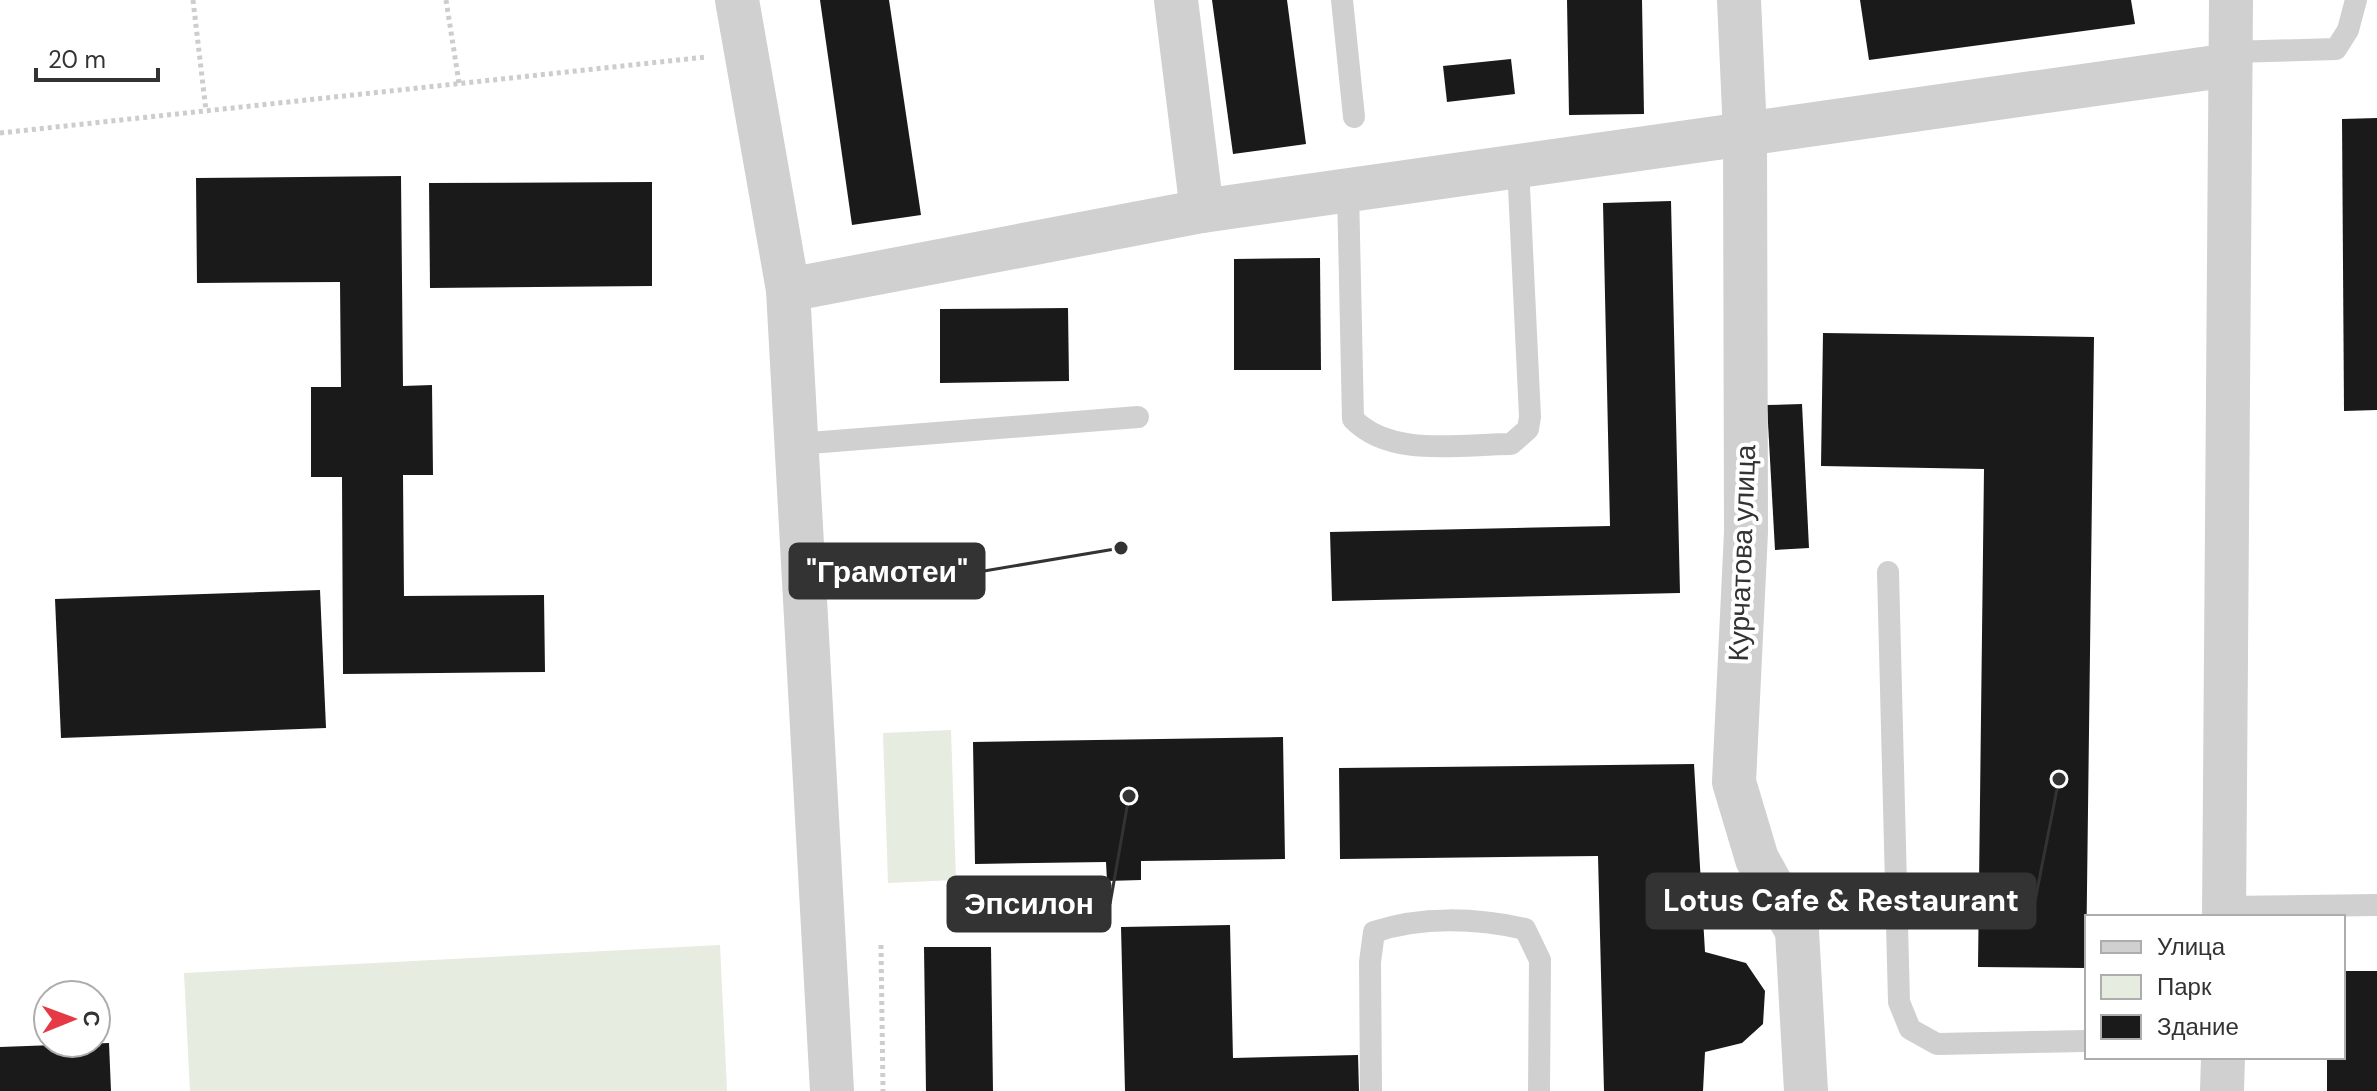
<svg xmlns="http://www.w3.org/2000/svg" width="2377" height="1091" viewBox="0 0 2377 1091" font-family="'DM Sans',sans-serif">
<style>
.green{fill:#e6ecdf}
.building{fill:#1a1a1a}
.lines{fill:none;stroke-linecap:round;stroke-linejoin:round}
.path{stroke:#cdcdcd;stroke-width:5;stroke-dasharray:4 4;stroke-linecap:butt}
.service{stroke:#d0d0d0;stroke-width:22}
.minor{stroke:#d0d0d0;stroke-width:44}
.labels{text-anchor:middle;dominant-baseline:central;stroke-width:8;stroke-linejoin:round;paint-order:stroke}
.street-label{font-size:28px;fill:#333;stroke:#fff}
.leader{fill:none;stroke:#333;stroke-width:3}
.callout-dot{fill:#333;stroke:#fff;stroke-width:3}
.callout{fill:#333;stroke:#333;stroke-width:3}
.callout-label{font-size:30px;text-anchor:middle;font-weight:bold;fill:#fff}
</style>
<rect width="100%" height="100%" fill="#fff"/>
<g class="green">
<polygon points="951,730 956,880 888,883 883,733"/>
<polygon points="720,945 727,1091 190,1091 184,973"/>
</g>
<g class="building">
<polygon points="820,0 889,0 921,215 852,225"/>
<polygon points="1212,0 1287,0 1306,144 1233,154"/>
<polygon points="1567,0 1642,0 1644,114 1569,115"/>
<polygon points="1860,0 2131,0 2135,24 1869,60"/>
<polygon points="1511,59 1515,94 1447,102 1443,66"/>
<polygon points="2377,118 2377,410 2344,411 2342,119"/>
<polygon points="401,176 403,386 432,385 433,475 403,475 404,596 544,595 545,672 343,674 342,477 311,477 311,387 341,387 340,282 197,283 196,178"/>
<polygon points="652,182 652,286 430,288 429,183"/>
<polygon points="1671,201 1680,593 1332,601 1330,532 1610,526 1603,203"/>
<polygon points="1320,258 1321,370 1234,370 1234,259"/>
<polygon points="1068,308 1069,381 940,383 940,309"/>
<polygon points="1823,333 2094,337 2086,968 1978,967 1984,469 1821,466"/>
<polygon points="1802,404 1809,548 1775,550 1767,405"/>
<polygon points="320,590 326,728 61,738 55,599"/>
<polygon points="1283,737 1285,859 1141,861 1141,880 1107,881 1106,862 975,864 973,742"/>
<polygon points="1694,764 1705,952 1746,963 1765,991 1763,1024 1742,1043 1705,1052 1703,1091 1604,1091 1598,856 1340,859 1339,768"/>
<polygon points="1230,925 1233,1058 1358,1055 1359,1091 1125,1091 1121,927"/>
<polygon points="924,947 991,947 993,1091 926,1091"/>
<polygon points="2343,971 2377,971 2377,1091 2327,1091 2327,1057 2343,1057"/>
<polygon points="109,1043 111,1091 0,1091 0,1047"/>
</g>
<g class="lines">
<g class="path">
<polyline points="193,0 206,111"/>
<polyline points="446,0 459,83"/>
<polyline points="0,133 706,57"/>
<polyline points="881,945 883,1091"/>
</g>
<g class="service">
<polyline points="1342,0 1354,117"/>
<polyline points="2231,52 2336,49 2348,30 2356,0"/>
<path d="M1348 190 1353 419C1391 458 1460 444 1511 444L1528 429 1530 417 1518 166"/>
<polyline points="797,444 1138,417"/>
<polyline points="1888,572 1899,1002 1910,1029 1937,1044 2087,1041"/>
<polyline points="2224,907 2377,905"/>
<path d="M1371 1091 1370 962 1374 932C1421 916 1476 918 1525 929L1540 960 1539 1091"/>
</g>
<g class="minor">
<polyline points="737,0 788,290 832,1091"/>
<polyline points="1176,0 1202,211"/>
<polyline points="1739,0 1745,133 1746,532 1734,782 1757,859 1797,931 1806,1091"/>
<polyline points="788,290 1202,211 2230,65"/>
<polyline points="2224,917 2231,0"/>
<polyline points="2222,1091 2223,1057"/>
</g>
</g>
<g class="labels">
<g class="street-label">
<text transform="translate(1742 553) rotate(-88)">Курчатова улица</text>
</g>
</g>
<path class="leader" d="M1121 548L984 571M2059 779L2035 901M1129 796L1110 904"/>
<g class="callout-dot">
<circle cx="1121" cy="548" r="8"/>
<circle cx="2059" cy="779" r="8"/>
<circle cx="1129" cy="796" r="8"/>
</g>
<g class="callout">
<rect x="790" y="544" width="194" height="54" rx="8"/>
<rect x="1647" y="874" width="388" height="54" rx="8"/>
<rect x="948" y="877" width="162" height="54" rx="8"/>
</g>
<g class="callout-label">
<text x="887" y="582">"Грамотеи"</text>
<text x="1841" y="911">Lotus Cafe &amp; Restaurant</text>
<text x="1029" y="914">Эпсилон</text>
</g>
<rect x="2085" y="915" width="260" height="144" fill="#ffffff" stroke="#adadad" stroke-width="2"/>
<rect x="2101" y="941" width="40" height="12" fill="#d0d0d0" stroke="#adadad" stroke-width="2"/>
<text x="2157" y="955" font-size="24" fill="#333333">Улица</text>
<rect x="2101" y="975" width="40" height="24" fill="#e6ecdf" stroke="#adadad" stroke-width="2"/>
<text x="2157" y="995" font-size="24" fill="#333333">Парк</text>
<rect x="2101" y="1015" width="40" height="24" fill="#1a1a1a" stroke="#adadad" stroke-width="2"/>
<text x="2157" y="1035" font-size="24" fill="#333333">Здание</text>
<g transform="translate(72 1019) rotate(89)"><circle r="38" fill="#ffffff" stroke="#adadad" stroke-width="2"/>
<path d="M0-6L14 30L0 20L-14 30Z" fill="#e63946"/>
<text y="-12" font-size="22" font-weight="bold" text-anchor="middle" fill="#333333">С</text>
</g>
<path d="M36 68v12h122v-12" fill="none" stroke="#333333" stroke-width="4"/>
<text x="48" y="68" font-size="24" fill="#333333" stroke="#ffffff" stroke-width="6" paint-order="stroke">20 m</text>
</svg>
